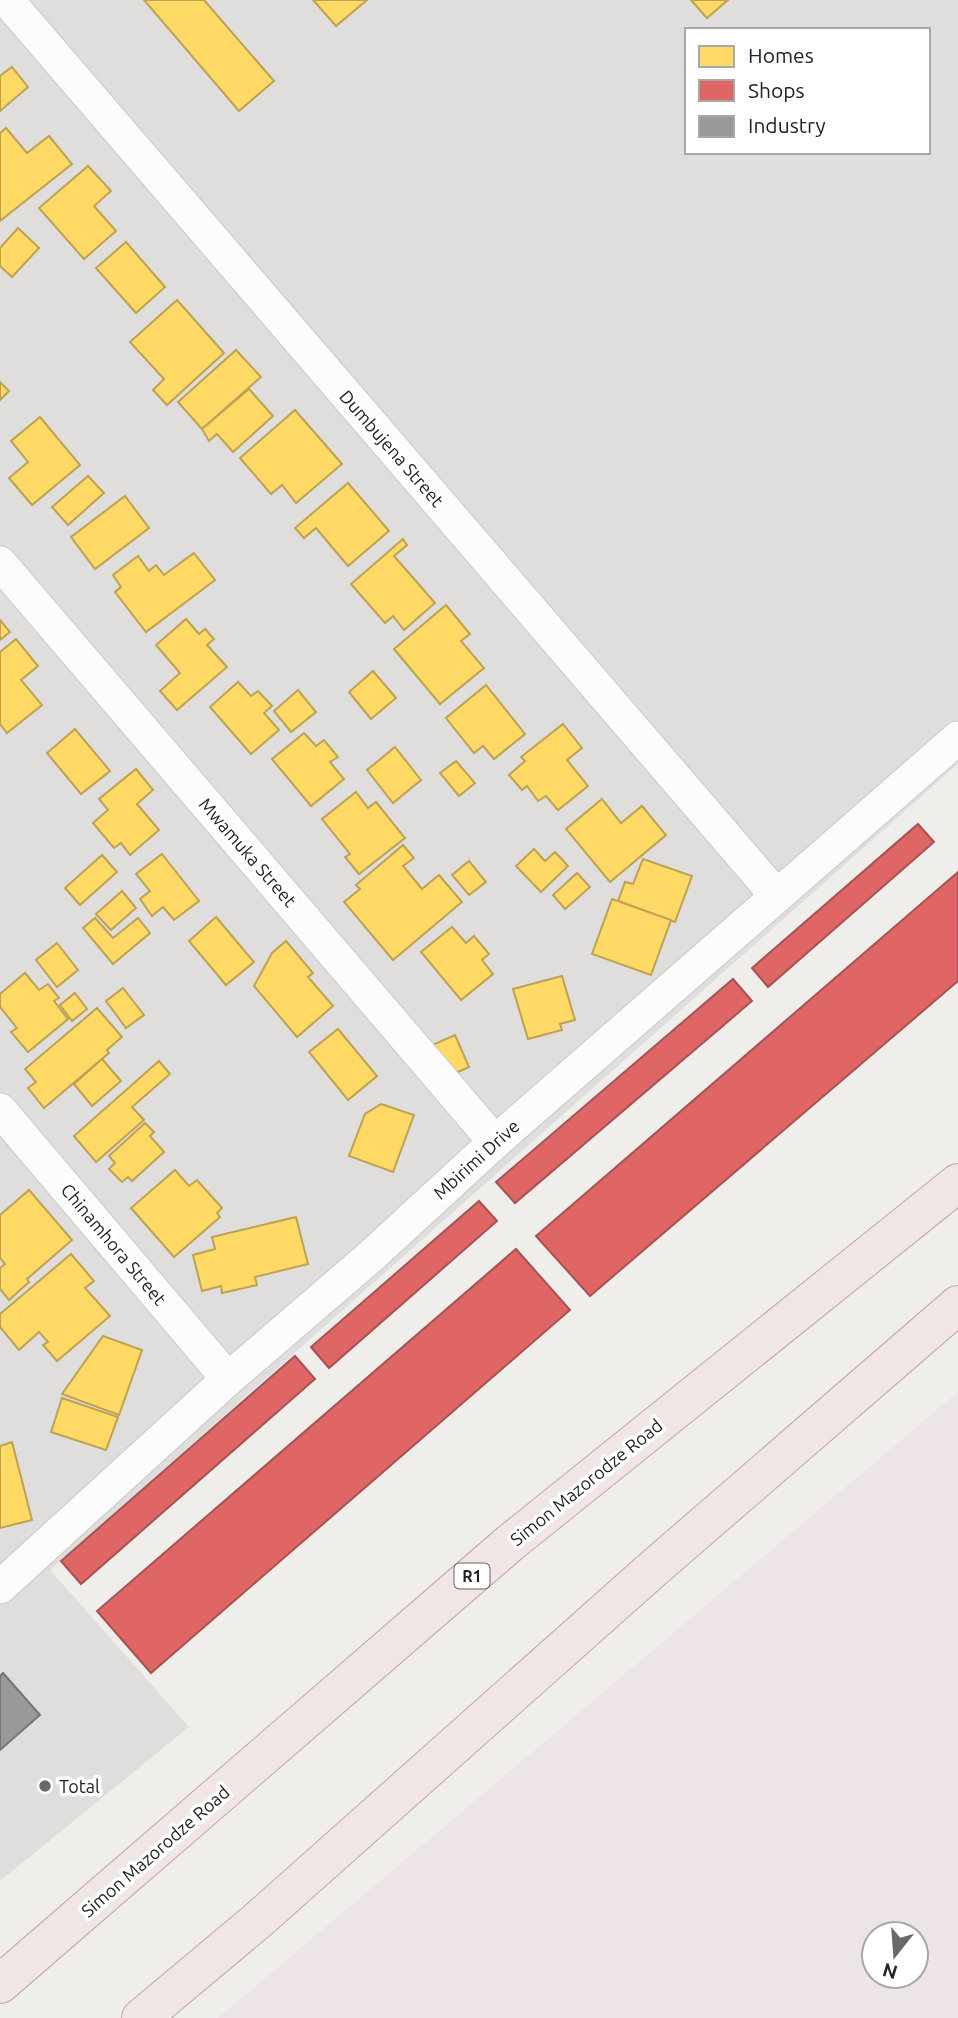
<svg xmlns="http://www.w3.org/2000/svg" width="958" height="2018" viewBox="0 0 958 2018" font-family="Ubuntu,sans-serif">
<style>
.residential{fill:#dfdedc;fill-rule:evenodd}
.industrial{fill:#ede4e9;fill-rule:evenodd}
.homes{fill:#ffd966;stroke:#bda252;stroke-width:2}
.shops{fill:#e06666;stroke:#a75252;stroke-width:2}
.industry{fill:#999;stroke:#757575;stroke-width:2}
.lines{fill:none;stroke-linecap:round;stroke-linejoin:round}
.minor-casing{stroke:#c9c8c7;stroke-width:35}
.trunk-casing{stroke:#c5a2ac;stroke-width:40}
.minor{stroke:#fdfcfc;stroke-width:33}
.trunk{stroke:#f0e6e4;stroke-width:38}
.poi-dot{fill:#6a6968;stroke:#fff;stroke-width:2.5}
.labels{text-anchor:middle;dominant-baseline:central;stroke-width:7;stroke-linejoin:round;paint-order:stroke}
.shield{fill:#fff;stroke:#646464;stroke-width:2}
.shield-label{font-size:16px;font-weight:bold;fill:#222}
.street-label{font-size:18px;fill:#222;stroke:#fff}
.poi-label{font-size:18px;fill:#222;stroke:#fff;text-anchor:start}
</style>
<rect width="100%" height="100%" fill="#f0eeeb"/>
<path class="residential" d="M0 0H958V764L50 1570 189 1727 0 1881ZM687 30H928V152H687Z"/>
<path class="industrial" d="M958 1392V2018H218ZM874 1934H916V1976H874Z"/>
<g class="homes">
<polygon points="144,0 204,0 274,81 239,111"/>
<polygon points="313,0 367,0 336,26"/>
<polygon points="691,0 728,0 707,18"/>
<polygon points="12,67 28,87 0,111 0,76"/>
<polygon points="6,128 27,153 49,136 72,164 0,221 0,133"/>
<polygon points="88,166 111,191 94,206 116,231 84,259 39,208"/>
<polygon points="18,228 39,248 12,277 0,266 0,248"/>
<polygon points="126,242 165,287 136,313 96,268"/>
<polygon points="177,300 224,353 167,405 153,390 164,379 130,342"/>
<polygon points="236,350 261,377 202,429 178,402"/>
<polygon points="0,382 9,391 0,400"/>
<polygon points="249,389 273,416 233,452 217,434 209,441 202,429"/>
<polygon points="295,410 342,464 296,503 282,485 271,494 240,458"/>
<polygon points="40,417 80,465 32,505 9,478 28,462 11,441"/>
<polygon points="88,476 104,493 68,525 52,507"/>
<polygon points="348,483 389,531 348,566 316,528 304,538 295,528"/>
<polygon points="125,496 149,528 95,569 71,537"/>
<polygon points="403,539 407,545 394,556 435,603 404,630 393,616 385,623 351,584"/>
<polygon points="194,553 215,580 146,632 115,592 121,587 113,575 138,556 149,571 156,565 164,575"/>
<polygon points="446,605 470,634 461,641 484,668 440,704 394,649"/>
<polygon points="186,619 199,634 205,629 214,639 207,645 227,667 177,710 160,691 180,673 156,645"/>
<polygon points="0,620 10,632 0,640"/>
<polygon points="16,639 38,666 21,680 42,705 7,733 0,724 0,652"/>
<polygon points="373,671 396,698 371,719 349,692"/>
<polygon points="238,682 251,696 258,691 272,706 264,713 279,730 251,754 210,707"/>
<polygon points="486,685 525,734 494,759 483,746 474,753 446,718"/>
<polygon points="298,690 316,712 291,732 274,711"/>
<polygon points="563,724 582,748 567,760 588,786 558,810 546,796 538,801 527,786 522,790 509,775 525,761 521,757"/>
<polygon points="75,729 110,771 81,794 47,753"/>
<polygon points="304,733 316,746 324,740 338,757 330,762 344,779 311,806 272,759"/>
<polygon points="395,747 421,780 393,803 367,770"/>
<polygon points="456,761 475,783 459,796 440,773"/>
<polygon points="136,769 153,790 137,804 159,830 130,855 121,843 114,848 93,823 108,810 99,799"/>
<polygon points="356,792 368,808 376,802 405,838 359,874 345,857 350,854 322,819"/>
<polygon points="602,799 621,823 642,806 666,835 610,882 566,829"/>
<polygon points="403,845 414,858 403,866 422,889 439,875 462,902 393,960 344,902 360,889 356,885"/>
<polygon points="534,849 545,861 555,852 568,866 541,892 516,866"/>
<polygon points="162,854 199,901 174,920 163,907 152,916 140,899 150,891 136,874"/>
<polygon points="102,855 117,872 80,905 65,888"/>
<polygon points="643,859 692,876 675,922 618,901 625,882 633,884"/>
<polygon points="469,861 486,882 469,895 452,875"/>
<polygon points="577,873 590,887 565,909 553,895"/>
<polygon points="122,891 136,908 111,930 96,914"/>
<polygon points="612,899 671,920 651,975 592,954"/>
<polygon points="216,917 254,962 226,985 189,941"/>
<polygon points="95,918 113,938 138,918 150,933 113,964 83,928"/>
<polygon points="452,927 466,943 474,936 489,954 482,960 493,974 461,1000 421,952"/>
<polygon points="286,941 313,973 308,977 333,1006 297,1037 254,986 272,953"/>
<polygon points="57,943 78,970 57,987 36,960"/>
<polygon points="25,973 39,990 48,984 59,998 54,1001 68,1019 28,1052 11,1032 17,1028 0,1007 0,994"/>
<polygon points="562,976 575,1020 560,1024 562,1030 528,1039 513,989"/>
<polygon points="123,988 144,1015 126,1028 106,1001"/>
<polygon points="75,993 87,1009 72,1021 60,1005"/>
<polygon points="97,1008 122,1037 107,1050 109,1053 44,1108 28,1088 36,1082 25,1069"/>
<polygon points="338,1029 377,1076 348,1100 309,1052"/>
<polygon points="455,1035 469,1067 445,1078 430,1046"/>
<polygon points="102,1059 121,1081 92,1106 74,1084"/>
<polygon points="159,1061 170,1074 132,1107 144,1120 96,1162 74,1136"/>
<polygon points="381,1104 414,1115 393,1172 349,1156 365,1114"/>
<polygon points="145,1123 154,1132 150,1136 164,1152 132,1181 128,1177 122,1182 109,1169 115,1163 109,1156"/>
<polygon points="175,1170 189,1186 197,1180 222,1208 217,1213 220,1217 174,1257 131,1208"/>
<polygon points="29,1190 72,1240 27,1279 29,1282 9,1300 0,1289 0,1268 5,1264 0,1258 0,1215"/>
<polygon points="296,1217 308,1264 255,1277 257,1285 222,1293 221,1286 202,1291 193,1255 215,1249 212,1237"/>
<polygon points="71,1254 94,1281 85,1288 110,1316 57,1361 43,1345 48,1342 39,1332 19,1350 0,1327 0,1314"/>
<polygon points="103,1336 142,1350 119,1415 62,1394"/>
<polygon points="62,1398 118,1417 106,1450 51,1432"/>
<polygon points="12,1442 32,1520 0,1528 0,1446"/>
</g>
<g class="shops">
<polygon points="918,824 934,842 768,987 752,968"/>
<polygon points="958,872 958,981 590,1296 536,1236"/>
<polygon points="733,979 752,1001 515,1203 496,1182"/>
<polygon points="479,1201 497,1221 329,1368 311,1347"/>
<polygon points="516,1249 570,1310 151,1673 97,1611"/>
<polygon points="295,1356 315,1379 81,1584 61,1561"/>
</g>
<polygon class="industry" points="3,1673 40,1715 0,1750 0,1676"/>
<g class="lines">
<defs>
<g id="minor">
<polyline points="7,0 776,895"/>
<polyline points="0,563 495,1142"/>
<polyline points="0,1110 228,1379"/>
<polyline points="0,1587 228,1379 370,1257 495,1142 958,738"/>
</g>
<g id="trunk">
<polyline points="0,1984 510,1543 958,1183"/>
<polyline points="141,2018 257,1921 654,1568 958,1305"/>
</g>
</defs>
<use href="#minor" class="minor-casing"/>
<use href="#trunk" class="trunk-casing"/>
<use href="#minor" class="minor"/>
<use href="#trunk" class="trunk"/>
</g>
<circle class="poi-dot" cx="45" cy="1786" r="7"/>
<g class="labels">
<rect class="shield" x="454.5" y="1563.5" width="35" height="25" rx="5"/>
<g class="shield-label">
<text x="472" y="1576">R1</text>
</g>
<g class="street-label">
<text transform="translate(392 448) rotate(49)">Dumbujena Street</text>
<text transform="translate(248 852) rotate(49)">Mwamuka Street</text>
<text transform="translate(476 1159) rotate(-42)">Mbirimi Drive</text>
<text transform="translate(114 1244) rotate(50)">Chinamhora Street</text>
<text transform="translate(586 1482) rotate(-39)">Simon Mazorodze Road</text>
<text transform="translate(155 1851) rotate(-41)">Simon Mazorodze Road</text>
</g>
<g class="poi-label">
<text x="59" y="1786">Total</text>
</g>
</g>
<rect x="685" y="28" width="245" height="126" fill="#ffffff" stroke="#a7a7a7" stroke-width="2"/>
<rect x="699" y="46" width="35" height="21" fill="#ffd966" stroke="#a7a7a7" stroke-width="2"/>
<text x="748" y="63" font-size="21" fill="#222222">Homes</text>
<rect x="699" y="80" width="35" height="21" fill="#e06666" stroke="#a7a7a7" stroke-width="2"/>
<text x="748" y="98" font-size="21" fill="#222222">Shops</text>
<rect x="699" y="116" width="35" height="21" fill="#999999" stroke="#a7a7a7" stroke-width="2"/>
<text x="748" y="133" font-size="21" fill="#222222">Industry</text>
<g transform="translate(895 1955) rotate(197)"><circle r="33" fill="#ffffff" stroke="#a7a7a7" stroke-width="2"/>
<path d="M0-5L12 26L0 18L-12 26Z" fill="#6a6968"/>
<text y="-10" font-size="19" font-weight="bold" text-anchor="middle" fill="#222222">N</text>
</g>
</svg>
